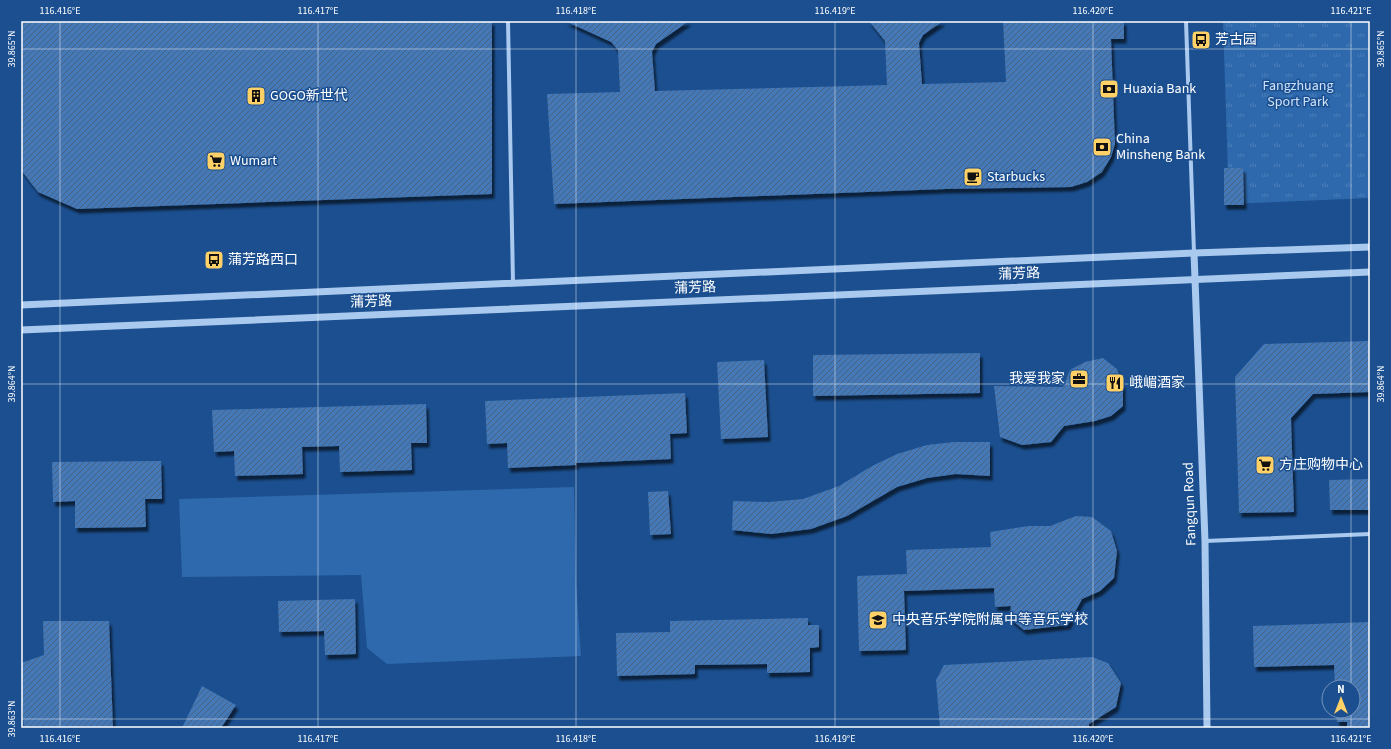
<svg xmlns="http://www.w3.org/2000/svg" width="1391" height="749" viewBox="0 0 1391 749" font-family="'Source Sans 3','Noto Sans SC',sans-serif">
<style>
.grass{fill:url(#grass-tufts)}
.garden{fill:#2e69ad}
.building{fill:url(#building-hatch);filter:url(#shadow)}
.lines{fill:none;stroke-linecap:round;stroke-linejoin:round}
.minor{stroke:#a9c9ee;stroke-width:4}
.tertiary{stroke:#a9c9ee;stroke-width:7}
.ticks{fill:none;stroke:#fff;stroke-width:1;stroke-opacity:0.45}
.labels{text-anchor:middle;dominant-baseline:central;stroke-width:3;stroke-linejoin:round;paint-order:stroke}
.poi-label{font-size:14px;fill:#fff;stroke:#1b4f8f;text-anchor:start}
.park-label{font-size:14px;fill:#cfe3fa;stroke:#1b4f8f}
.street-label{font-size:14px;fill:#fff;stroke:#1b4f8f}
.neatline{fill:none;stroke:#fff;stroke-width:1.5}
.ticks-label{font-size:10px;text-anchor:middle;fill:#fff}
</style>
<defs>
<pattern id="grass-tufts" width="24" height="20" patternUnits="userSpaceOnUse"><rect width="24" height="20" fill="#2e69ad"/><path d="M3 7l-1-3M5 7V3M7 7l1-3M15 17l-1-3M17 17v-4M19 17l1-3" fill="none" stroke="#4d80b9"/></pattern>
<pattern id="building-hatch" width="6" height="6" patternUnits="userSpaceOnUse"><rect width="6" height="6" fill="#4478b7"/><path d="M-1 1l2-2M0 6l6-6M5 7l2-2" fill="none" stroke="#486282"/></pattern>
<filter id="shadow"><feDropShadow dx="2.5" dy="4.5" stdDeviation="1" flood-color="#0009"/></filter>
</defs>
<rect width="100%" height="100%" fill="#1b4f8f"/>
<polygon class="grass" points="1223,21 1370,21 1370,198 1229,204"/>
<polygon class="garden" points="574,487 576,583 581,656 387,664 367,648 361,575 182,577 179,499"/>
<g class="building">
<polygon points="21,21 492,21 492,194 77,209 38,192 21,170"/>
<polygon points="565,21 689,21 656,44 652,52 655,91 887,85 885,41 869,21 943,21 923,35 919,43 922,84 1006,82 1003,21 1124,21 1124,39 1111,39 1115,144 1111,157 1102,172 1087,182 1071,187 945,189 554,204 547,94 620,92 618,50 611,42"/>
<polygon points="1224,168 1243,168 1244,205 1224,205"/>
<polygon points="1370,341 1370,392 1313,394 1291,418 1294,512 1239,513 1235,377 1264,344"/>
<polygon points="980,353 980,393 813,396 813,355"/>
<polygon points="1103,358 1117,369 1123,386 1123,406 1111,416 1095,421 1064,426 1051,442 1022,445 1000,437 994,386 1063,387 1070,370 1085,362"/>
<polygon points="764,360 768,437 721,439 717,362"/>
<polygon points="685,393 687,433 670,434 671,459 576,463 576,465 508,468 507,443 487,444 485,401"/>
<polygon points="426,404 427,443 411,443 412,470 340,472 339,446 302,447 303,474 235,476 234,451 214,452 212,410"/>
<polygon points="954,442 990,442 990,476 956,474 927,478 897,487 847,516 811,529 771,534 732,530 733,501 769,502 803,499 839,486 872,466 897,454 927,445"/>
<polygon points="161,461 162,499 145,499 146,527 75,528 75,501 53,502 52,462"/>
<polygon points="1370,479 1370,510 1330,510 1329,480"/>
<polygon points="668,491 671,534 650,535 648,492"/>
<polygon points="1076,516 1092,517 1111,531 1117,551 1114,578 1100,591 1082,599 1068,625 1024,630 1009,618 1011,606 995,607 994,588 904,591 906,650 859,651 857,576 907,574 906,550 991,547 990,532 1028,526 1050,526"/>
<polygon points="355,599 356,654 325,655 324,631 279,632 278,601"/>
<polygon points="808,618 808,625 819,625 819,647 810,648 810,672 767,673 767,664 695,665 695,674 617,676 616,633 670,632 670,621"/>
<polygon points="43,621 109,621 113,728 24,728 21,690 21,663 44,655"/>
<polygon points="1370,622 1370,728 1347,728 1347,722 1337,722 1336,711 1353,711 1353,687 1335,687 1334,665 1254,667 1253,626"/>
<polygon points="1092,657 1108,663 1121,683 1116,707 1089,724 1089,728 940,728 936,680 944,665"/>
<polygon points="202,686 236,705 221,728 182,728"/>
</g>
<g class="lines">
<g class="minor">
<polyline points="508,21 513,283"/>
<polyline points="1186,21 1194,253"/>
<polyline points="1205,541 1370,534"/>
</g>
<g class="tertiary">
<polyline points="1194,253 1205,541 1207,728"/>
<polyline points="21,305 1194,253 1370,247"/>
<polyline points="21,330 1370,272"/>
</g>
</g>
<path class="ticks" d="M60 21V728M318 21V728M576 21V728M835 21V728M1093 21V728M1351 21V687M21 49H1370M21 384H1370M1351 711V728M21 719H1370"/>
<defs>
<symbol id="bus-square" viewBox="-11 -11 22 22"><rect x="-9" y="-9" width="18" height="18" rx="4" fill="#ffd166" stroke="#1b4f8f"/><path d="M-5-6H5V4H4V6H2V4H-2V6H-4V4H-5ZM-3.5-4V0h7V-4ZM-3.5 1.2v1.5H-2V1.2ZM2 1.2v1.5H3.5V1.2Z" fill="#111"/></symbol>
<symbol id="bank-square" viewBox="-11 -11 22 22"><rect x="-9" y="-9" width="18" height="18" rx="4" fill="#ffd166" stroke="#1b4f8f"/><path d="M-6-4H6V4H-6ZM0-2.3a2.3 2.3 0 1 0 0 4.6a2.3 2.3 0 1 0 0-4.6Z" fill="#111"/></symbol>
<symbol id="building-square" viewBox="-11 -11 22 22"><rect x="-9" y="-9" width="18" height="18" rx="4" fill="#ffd166" stroke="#1b4f8f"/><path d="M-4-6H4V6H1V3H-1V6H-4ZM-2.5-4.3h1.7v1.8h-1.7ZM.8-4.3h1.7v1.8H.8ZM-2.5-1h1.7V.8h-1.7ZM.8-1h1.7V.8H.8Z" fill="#111"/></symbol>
<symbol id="supermarket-square" viewBox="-11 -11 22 22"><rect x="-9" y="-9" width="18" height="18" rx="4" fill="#ffd166" stroke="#1b4f8f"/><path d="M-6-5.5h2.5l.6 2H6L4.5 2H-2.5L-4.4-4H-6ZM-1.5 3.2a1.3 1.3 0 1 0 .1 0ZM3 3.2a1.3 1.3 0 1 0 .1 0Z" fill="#111"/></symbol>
<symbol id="cafe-square" viewBox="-11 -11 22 22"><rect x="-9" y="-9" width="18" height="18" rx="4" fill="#ffd166" stroke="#1b4f8f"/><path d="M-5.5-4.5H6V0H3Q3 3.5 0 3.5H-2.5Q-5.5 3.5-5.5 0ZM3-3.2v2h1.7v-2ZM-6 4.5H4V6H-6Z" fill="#111"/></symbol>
<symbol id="office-square" viewBox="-11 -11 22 22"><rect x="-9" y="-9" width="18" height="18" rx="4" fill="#ffd166" stroke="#1b4f8f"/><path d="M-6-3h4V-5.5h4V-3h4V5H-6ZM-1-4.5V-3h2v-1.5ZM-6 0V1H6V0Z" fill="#111"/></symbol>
<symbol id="restaurant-square" viewBox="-11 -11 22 22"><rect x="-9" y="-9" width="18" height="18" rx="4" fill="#ffd166" stroke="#1b4f8f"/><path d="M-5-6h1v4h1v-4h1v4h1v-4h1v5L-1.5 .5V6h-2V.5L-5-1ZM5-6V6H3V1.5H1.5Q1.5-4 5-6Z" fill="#111"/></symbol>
<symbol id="school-square" viewBox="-11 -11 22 22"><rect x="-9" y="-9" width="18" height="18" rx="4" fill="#ffd166" stroke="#1b4f8f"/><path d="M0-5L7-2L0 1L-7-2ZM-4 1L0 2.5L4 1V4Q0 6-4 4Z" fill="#111"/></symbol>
</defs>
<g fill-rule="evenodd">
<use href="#bus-square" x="1190" y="29" width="22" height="22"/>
<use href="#bank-square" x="1098" y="78" width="22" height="22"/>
<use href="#building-square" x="245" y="85" width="22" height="22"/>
<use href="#bank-square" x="1091" y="136" width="22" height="22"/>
<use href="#supermarket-square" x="205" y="150" width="22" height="22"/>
<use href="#cafe-square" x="962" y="166" width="22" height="22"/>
<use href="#bus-square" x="203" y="249" width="22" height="22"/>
<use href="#office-square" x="1068" y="368" width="22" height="22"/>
<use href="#restaurant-square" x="1104" y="372" width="22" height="22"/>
<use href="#supermarket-square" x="1254" y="454" width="22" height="22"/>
<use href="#school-square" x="867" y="609" width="22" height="22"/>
</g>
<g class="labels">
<g class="poi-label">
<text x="1215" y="40">芳古园</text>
<text x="1123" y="89">Huaxia Bank</text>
<text x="270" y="96">GOGO新世代</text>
<text x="1116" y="139">China<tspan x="1116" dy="16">Minsheng Bank</tspan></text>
<text x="230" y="161">Wumart</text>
<text x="987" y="177">Starbucks</text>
<text x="228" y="260">蒲芳路西口</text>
<text x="1065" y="379" text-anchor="end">我爱我家</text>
<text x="1129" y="383">峨嵋酒家</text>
<text x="1279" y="465">方庄购物中心</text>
<text x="892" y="620">中央音乐学院附属中等音乐学校</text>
</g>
<g class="park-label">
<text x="1298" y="86">Fangzhuang<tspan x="1298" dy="16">Sport Park</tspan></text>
</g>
<g class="street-label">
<text transform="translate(1019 274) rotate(-2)">蒲芳路</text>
<text transform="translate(695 288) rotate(-2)">蒲芳路</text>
<text transform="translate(371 302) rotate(-2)">蒲芳路</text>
<text transform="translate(1190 504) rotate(-92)">Fangqun Road</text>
</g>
</g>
<rect width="1391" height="749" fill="none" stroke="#1b4f8f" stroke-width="44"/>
<g transform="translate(1341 699)"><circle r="19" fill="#1b4f8f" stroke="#7695bc"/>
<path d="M0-3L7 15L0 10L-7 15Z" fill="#ffd166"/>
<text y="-6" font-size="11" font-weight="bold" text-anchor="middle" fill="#ffffff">N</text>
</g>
<rect x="22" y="22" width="1347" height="705" class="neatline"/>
<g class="ticks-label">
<text x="60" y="14">116.416°E</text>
<text x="318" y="14">116.417°E</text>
<text x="576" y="14">116.418°E</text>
<text x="835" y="14">116.419°E</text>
<text x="1093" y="14">116.420°E</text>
<text x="1351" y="14">116.421°E</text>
<text transform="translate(11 49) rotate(-90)" y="4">39.865°N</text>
<text transform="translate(1380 49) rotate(-90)" y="4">39.865°N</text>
<text transform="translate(11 384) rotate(-90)" y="4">39.864°N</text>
<text transform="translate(1380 384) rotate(-90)" y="4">39.864°N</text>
<text transform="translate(11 719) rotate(-90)" y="4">39.863°N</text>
<text x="60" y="742">116.416°E</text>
<text x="318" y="742">116.417°E</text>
<text x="576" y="742">116.418°E</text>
<text x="835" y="742">116.419°E</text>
<text x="1093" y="742">116.420°E</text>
<text x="1351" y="742">116.421°E</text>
</g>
</svg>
